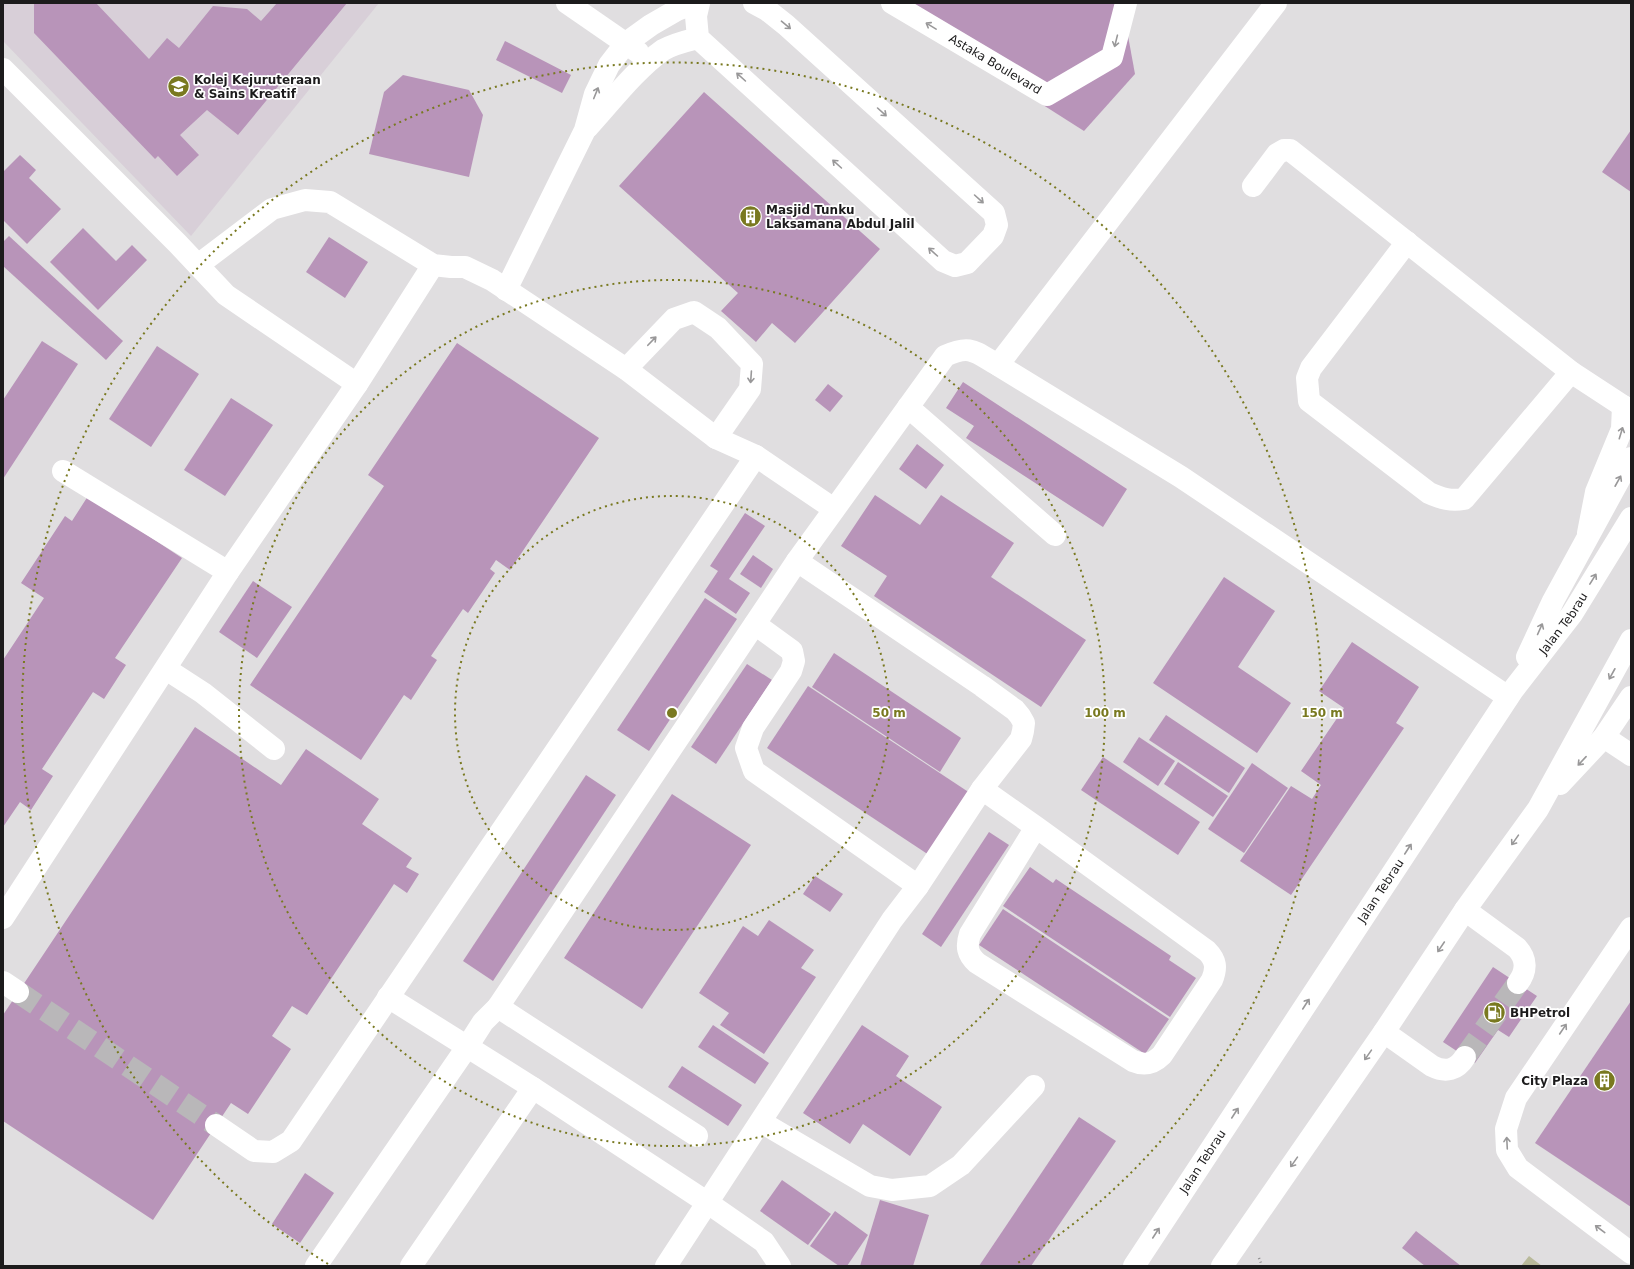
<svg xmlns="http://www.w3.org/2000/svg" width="1634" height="1269" viewBox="0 0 1634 1269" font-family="'DejaVu Sans',sans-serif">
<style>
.built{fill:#d8cfd8}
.green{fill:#b9ba9b}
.building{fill:#b894b9}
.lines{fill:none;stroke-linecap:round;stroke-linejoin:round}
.minor-tunnel{stroke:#b9b7b9;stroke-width:22;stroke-dasharray:22 11;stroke-linecap:butt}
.path{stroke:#8f8e8f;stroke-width:2.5;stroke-dasharray:1 3;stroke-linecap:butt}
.minor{stroke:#fff;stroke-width:22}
.highway{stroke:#fff;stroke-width:22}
.oneway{stroke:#999899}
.ring{fill:none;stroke:#797920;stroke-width:2;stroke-dasharray:2 4}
.labels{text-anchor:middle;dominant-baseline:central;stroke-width:3.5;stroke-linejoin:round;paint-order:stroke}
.street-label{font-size:12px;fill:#1c1b1c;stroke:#fff}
.poi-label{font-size:12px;font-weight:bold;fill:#1c1b1c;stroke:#fff;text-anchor:start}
.centre{fill:#797920;stroke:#fff;stroke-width:2}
.ring-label{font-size:12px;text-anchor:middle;font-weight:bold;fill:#797920;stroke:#fff;stroke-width:3.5;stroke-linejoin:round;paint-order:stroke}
</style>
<rect width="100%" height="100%" fill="#e0dee0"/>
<polygon class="built" points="3,3 379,3 191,236 3,41"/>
<polygon class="green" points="1529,1256 1542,1266 1521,1266"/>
<g class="building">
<polygon points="34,3 96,3 149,59 167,38 179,48 213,6 247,9 261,21 277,3 347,3 238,135 207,110 180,135 199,155 177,176 158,156 155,159 34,33"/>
<polygon points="883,3 1122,3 1135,74 1084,131"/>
<polygon points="505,41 571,75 562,93 496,60"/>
<polygon points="403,75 469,90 483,115 469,177 369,154 384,92"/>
<polygon points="704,92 880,249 795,343 772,323 756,342 721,311 738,293 619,186"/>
<polygon points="1631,130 1631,192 1602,172"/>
<polygon points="20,155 36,170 29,178 61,209 27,244 3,220 3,172"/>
<polygon points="83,228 116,261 132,245 147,260 98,310 50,262"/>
<polygon points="9,236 123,341 106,360 3,266 3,242"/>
<polygon points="329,237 368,262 345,298 306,272"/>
<polygon points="42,341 78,364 3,479 3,400"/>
<polygon points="457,343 599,438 510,570 496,560 490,569 495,573 468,613 463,609 431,656 437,660 411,700 404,695 361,760 250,685 384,486 368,475"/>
<polygon points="157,346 199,374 151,447 109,419"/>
<polygon points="963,382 1127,489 1103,527 966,438 974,426 946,408"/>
<polygon points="828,384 843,396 830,412 815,400"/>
<polygon points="231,398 273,425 225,496 184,470"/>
<polygon points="917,444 944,465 926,489 899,469"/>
<polygon points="875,495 920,525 941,495 1014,543 991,577 1086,640 1041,707 874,596 887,576 841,546"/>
<polygon points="88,496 182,558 115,658 126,665 104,699 93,692 42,769 53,776 31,810 20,802 3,827 3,660 44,598 21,583 65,516 72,521"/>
<polygon points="745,513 765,526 729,579 750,593 736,614 704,592 718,571 710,566"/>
<polygon points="753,555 773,569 761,588 740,574"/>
<polygon points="1224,577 1275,611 1238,667 1291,703 1257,753 1153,683"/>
<polygon points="253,581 292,607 257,658 219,632"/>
<polygon points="705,598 737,619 649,751 617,730"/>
<polygon points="1352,642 1419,687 1396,723 1404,728 1291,895 1240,861 1291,786 1312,799 1321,785 1301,771 1344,708 1319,691"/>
<polygon points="834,653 961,738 940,772 812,687"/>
<polygon points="747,664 772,680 716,764 691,747"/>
<polygon points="808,686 970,793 929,855 767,748"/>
<polygon points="1166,715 1245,768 1229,793 1149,740"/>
<polygon points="195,727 281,785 306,749 379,799 362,824 412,858 406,867 419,874 407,893 394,884 307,1015 292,1006 272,1036 291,1049 248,1114 231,1103 153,1220 3,1121 3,1015"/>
<polygon points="1139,737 1175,761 1158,786 1123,762"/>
<polygon points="1103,757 1200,822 1178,855 1081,790"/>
<polygon points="1178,762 1228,796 1213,817 1164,784"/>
<polygon points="1252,763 1288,788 1244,853 1208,829"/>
<polygon points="586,775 616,795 493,981 463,961"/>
<polygon points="672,794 751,845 642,1009 564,958"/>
<polygon points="989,832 1009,845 941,947 922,934"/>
<polygon points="1030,867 1053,883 1056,879 1171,956 1169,960 1196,978 1170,1017 1003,906"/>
<polygon points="815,876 843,894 830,912 803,894"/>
<polygon points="1003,909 1169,1019 1145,1054 979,945"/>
<polygon points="769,920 814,950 801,968 816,977 764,1054 720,1025 729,1013 699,993 743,926 758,936"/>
<polygon points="1493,967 1537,996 1509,1037 1498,1030 1475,1063 1443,1042"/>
<polygon points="1631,1001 1631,1207 1535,1143"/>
<polygon points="713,1025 769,1063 755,1084 698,1047"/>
<polygon points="862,1025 909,1056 896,1076 942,1107 910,1156 863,1124 850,1144 803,1113"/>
<polygon points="682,1066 742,1105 728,1126 668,1087"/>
<polygon points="1079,1117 1116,1141 1031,1266 979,1266"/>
<polygon points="305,1173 334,1193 300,1243 272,1224"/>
<polygon points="782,1180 831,1214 808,1245 760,1211"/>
<polygon points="880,1200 929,1215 913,1266 860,1266"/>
<polygon points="835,1211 868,1235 847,1266 839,1266 810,1246"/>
<polygon points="1416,1231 1461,1266 1425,1266 1402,1248"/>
</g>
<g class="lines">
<g class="minor-tunnel">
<polyline points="18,992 216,1125"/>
<polyline points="1465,1057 1518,983"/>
</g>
<polyline class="path" points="1259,1258 1262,1266"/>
<g class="minor">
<polyline points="567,3 638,52"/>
<polyline points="699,3 696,16 698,38 943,261 955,266 967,263 993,236 997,225 994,213 786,25 767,10 754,3"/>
<path id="s1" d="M892 3 1047 95 1112 57 1126 3"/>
<polyline points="3,69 178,244 226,295 357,384"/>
<path d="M588 127C611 102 635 70 663 50 673 44 686 41 698 38"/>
<polyline points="1253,186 1277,154 1284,150 1290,150 1571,372 1623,406"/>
<path d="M1407 242 1311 368 1307 378 1309 401 1429 493C1442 499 1451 501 1464 499L1571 372"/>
<polyline points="198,265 272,209 305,200 330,202 433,265 451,267 465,267 492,280 626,369 716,438 756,456 834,509"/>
<polyline points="506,290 585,130 595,94 609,65 626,43 651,25 677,10 695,3"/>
<polyline points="998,365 1276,3"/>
<polyline points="626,369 674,319 694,312 718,328 752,364 750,389 716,438"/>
<polyline points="908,407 1055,535"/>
<polyline points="63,471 228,572"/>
<polyline points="1588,533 1596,492 1622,429 1623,406"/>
<polyline points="755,624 792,651 794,661 791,671 753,728 746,748 754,771 918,886"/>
<polyline points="166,669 203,693 274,749"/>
<polyline points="1604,737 1631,755"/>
<path d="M982 789 1036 827 1207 951C1216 960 1217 968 1212 980L1162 1055C1153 1064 1145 1066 1133 1061L977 963C967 954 966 946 970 934L1036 827"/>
<path d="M1465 910 1517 948C1527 959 1527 971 1518 983"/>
<polyline points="3,918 228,572 357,384 433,265"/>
<polyline points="1631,928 1516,1098 1506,1129 1507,1150 1518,1168 1631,1253"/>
<polyline points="3,982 18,992"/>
<polyline points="388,997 533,1088 708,1203 764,1242 780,1266"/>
<polyline points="498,1007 697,1136"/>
<path d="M1384 1032 1432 1066C1446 1073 1457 1070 1465 1057"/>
<polyline points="761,1122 870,1186 892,1190 930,1186 961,1165 1034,1086"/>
<polyline points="216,1125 254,1151 273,1152 291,1141 756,456"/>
<path d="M316 1266 467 1047 483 1022 498 1007 797 561 945 356C971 344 975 352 998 365L1181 477 1508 697"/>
<polyline points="411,1266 533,1088"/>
<polyline points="666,1266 892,920 918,886 982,789 1021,739 1023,731 1024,723 1020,716 1015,710 982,686 797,561"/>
</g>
<g class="highway">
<polyline points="1527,657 1553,601 1631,458"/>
<polyline points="1560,784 1604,737 1631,697"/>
<path id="s2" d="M1134 1266 1513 690 1572 614 1631 518"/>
<polyline points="1222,1266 1384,1032 1465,910 1538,809 1631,640"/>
</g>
</g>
<defs><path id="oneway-shaft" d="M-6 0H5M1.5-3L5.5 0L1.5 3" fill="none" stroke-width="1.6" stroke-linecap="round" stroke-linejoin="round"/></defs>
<g class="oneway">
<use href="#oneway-shaft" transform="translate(786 25) rotate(40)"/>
<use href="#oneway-shaft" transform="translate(931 26) rotate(-149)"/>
<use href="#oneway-shaft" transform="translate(1116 41) rotate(104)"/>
<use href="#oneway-shaft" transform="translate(741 77) rotate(-138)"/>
<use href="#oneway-shaft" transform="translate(596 93) rotate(-68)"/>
<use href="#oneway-shaft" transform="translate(882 112) rotate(42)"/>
<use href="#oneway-shaft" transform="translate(837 164) rotate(-138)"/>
<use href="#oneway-shaft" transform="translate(979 199) rotate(42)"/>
<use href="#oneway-shaft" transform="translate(933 252) rotate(-138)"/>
<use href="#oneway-shaft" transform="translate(652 341) rotate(-46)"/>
<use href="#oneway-shaft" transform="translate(751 377) rotate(94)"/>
<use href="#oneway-shaft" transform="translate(1621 433) rotate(-73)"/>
<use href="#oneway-shaft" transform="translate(1618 481) rotate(-61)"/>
<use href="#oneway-shaft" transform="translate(1593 579) rotate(-58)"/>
<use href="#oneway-shaft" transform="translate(1540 629) rotate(-66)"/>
<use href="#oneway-shaft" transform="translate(1612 674) rotate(119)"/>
<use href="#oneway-shaft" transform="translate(1582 761) rotate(133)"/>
<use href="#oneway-shaft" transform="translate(1515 840) rotate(125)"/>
<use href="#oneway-shaft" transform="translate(1408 849) rotate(-57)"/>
<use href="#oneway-shaft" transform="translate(1441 947) rotate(124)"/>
<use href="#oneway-shaft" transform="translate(1306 1004) rotate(-57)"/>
<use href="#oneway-shaft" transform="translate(1563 1029) rotate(-56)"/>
<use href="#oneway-shaft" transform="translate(1368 1055) rotate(125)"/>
<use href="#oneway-shaft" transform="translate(1235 1113) rotate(-57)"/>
<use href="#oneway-shaft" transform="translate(1507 1143) rotate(-93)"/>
<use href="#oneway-shaft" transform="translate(1294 1162) rotate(125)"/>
<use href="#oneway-shaft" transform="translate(1600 1229) rotate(-143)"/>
<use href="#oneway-shaft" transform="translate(1156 1233) rotate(-57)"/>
</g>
<g class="ring">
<circle cx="672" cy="713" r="217"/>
<circle cx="672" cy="713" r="433"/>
<path d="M328 1264A650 650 0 1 1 1016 1264"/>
</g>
<defs>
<symbol id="university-disc" viewBox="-11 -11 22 22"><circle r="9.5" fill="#797920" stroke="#fff"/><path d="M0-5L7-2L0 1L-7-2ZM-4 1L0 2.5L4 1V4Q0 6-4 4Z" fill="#fff"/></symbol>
<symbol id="building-disc" viewBox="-11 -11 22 22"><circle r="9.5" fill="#797920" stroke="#fff"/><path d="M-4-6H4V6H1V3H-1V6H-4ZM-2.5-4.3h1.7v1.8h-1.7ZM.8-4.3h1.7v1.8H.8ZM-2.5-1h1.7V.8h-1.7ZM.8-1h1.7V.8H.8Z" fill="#fff"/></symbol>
<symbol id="fuel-disc" viewBox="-11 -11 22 22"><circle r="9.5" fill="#797920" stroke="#fff"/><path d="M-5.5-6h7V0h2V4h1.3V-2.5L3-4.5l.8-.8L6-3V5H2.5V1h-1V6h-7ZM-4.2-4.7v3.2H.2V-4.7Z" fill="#fff"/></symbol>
</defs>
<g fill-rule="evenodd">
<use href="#university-disc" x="166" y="74" width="25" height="25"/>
<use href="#building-disc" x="738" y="204" width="25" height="25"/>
<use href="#fuel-disc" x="1482" y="1000" width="25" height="25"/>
<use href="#building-disc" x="1592" y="1068" width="25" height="25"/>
</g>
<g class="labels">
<g class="street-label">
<text stroke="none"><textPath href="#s1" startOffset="120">Astaka Boulevard</textPath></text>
<text stroke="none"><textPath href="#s2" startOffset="773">Jalan Tebrau</textPath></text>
<text stroke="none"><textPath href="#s2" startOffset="449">Jalan Tebrau</textPath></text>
<text stroke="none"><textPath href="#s2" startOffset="125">Jalan Tebrau</textPath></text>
</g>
<g class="poi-label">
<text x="194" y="80">Kolej Kejuruteraan<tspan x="194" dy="14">&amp; Sains Kreatif</tspan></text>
<text x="766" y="210">Masjid Tunku<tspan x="766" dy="14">Laksamana Abdul Jalil</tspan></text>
<text x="1510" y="1013">BHPetrol</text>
<text x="1588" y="1081" text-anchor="end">City Plaza</text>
</g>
</g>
<circle cx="672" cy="713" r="6" class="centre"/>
<g class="ring-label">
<text x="889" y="717">50 m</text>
<text x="1105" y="717">100 m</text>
<text x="1322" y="717">150 m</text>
</g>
<rect width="1634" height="1269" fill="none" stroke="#1c1b1c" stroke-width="8"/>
</svg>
